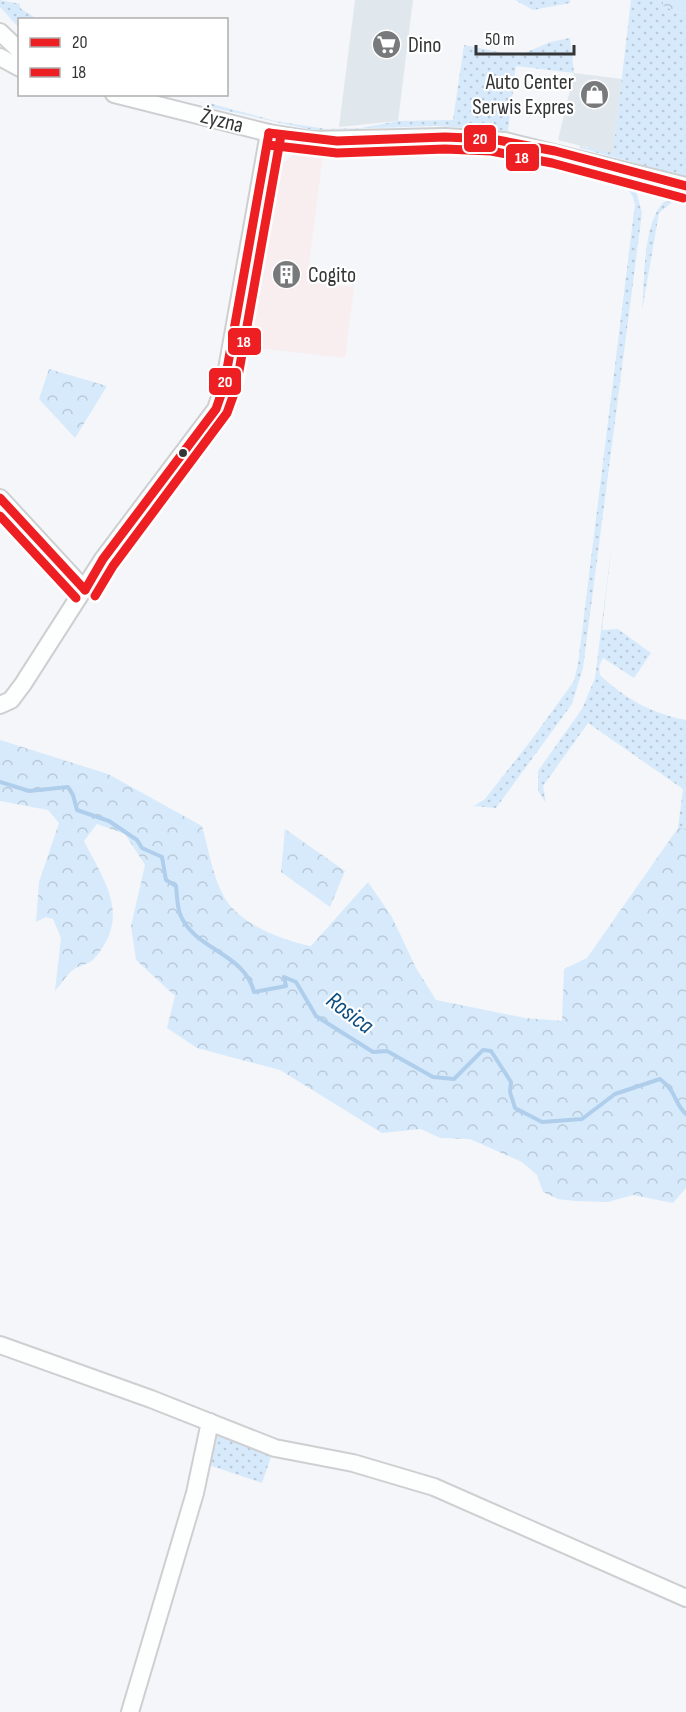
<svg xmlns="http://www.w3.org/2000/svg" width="686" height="1712" viewBox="0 0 686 1712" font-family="'Sofia Sans Condensed',sans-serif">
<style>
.built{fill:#e1e8ed}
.education{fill:#f8edef}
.grass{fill:url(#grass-dots)}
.forest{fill:url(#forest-crowns)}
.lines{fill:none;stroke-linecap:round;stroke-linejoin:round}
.stream{stroke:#afceec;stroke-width:4}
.minor-casing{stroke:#cecfd1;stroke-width:20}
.minor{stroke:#fdfefe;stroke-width:16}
.bus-1-casing{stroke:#fff;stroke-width:14}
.bus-2-casing{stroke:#fff;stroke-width:14}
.bus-1{stroke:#ee1f23;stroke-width:9}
.bus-2{stroke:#ee1f23;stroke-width:9}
.bus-dot{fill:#343536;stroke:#fff;stroke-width:2}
.labels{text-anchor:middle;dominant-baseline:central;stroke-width:4.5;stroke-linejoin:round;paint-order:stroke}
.poi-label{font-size:22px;fill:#343536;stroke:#fff;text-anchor:start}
.street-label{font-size:22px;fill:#343536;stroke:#fff}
.water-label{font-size:24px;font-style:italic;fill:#0d4e82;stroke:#fff}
.line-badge{stroke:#fff;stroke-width:2}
.badge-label{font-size:16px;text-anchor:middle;font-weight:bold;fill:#fff}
</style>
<defs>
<pattern id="grass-dots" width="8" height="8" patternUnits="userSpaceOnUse" patternTransform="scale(1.5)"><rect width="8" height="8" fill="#d7eafb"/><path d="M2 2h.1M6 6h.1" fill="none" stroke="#b9c9d8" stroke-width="1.8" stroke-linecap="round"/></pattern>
<pattern id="forest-crowns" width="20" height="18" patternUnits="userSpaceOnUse" patternTransform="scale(1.5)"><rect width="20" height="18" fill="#d7eafb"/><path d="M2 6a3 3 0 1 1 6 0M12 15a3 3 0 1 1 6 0" fill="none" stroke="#b9c9d8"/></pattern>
</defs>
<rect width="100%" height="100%" fill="#f4f6f9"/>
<g class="built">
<polygon points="355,0 413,0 398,121 339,127"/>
<polygon points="574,73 622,79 613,154 558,140"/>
</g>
<polygon class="education" points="293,149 323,154 307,281 354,287 345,358 242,346 271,172 291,157"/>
<g class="grass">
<polygon points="0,0 20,4 20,8 37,19 20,20 19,28 0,7"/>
<polygon points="515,0 570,0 570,3 533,10"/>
<polygon points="631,0 663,0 663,6 686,15 686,177 580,148 580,146 613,153"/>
<polygon points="570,38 574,73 516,66 508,131 436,126 312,130 210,107 209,103 275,121 326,129 361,128 398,121 453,120 464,45 518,56 550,42"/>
<path d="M561 163 626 181 636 191 642 213 583 668 572 704 496 808 474 806 463 813 485 799 532 739 574 681 578 664 635 204C631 175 583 173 560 167Z"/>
<path d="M675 196 686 197V201L671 203 659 213 642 311C645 282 641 204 675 196Z"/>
<path d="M612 543 602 630 618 629 651 653 634 678 603 658 599 666 600 675C624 698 653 714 686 720V829L678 828 683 789 588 723 543 786 546 803 538 791V771L582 709 595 678Z"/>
<polygon points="214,1432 272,1454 262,1483 206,1464"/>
</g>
<g class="forest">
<polygon points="663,0 686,0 686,15 663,6"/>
<polygon points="49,369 107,386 75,438 39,399"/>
<path d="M0 740 108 774 202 826C208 847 212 873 222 893 236 923 281 940 311 946L368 882 392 917 416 968 436 1000 525 1018 562 1021 564 969 587 958 678 828 686 829V1188L673 1203 633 1195 608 1202 575 1201 558 1199 543 1192 537 1175 522 1162 470 1139 440 1138 421 1129 382 1133 280 1070 197 1048 167 1028 175 996 136 960 131 926 145 865 125 834 97 824 84 841C106 884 131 916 94 959 88 965 79 965 73 970 66 975 61 985 55 991L61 938 53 919 46 917 36 922 39 882 59 823 48 810 0 801Z"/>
<polygon points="285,829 345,871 330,907 281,872"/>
</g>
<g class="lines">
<path class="stream" d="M0 782 29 791 68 787 73 795 77 810 109 821 137 840 142 848 162 857 166 880 176 886C177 895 177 906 180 914 194 950 245 953 254 992L286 986 284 977 296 982 316 1016 373 1052 387 1051 433 1077 454 1079 483 1050 491 1051 511 1082 510 1092 515 1108 542 1122 582 1119 615 1094 660 1079C678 1093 673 1102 686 1114"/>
<defs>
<g id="minor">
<polyline points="0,32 20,51"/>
<polyline points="0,57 20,68"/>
<polyline points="114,94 269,133 312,140 445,137 505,141 686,186"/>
<polyline points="0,498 85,590"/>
<polyline points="0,705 11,700 23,684 103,559 216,409 224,386 269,133"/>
<polyline points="0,1345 151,1399 275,1448 353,1463 434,1487 686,1598"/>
<polyline points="130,1712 195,1493 210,1422"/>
</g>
</defs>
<use href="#minor" class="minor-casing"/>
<use href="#minor" class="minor"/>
<defs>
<g id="bus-1">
<polyline points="269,133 337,141 445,137 492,139 555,151 686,186"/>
<polyline points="0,498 85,590"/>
<polyline points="85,590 103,559 216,409 224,386 269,133"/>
</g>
<g id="bus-2">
<polyline points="268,145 337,153 445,149 491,151 552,163 683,198"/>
<polyline points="0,516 76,598"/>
<polyline points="95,596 113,566 227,413 236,388 281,135"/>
</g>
</defs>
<use href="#bus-1" class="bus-1-casing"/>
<use href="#bus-2" class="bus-2-casing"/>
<use href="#bus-1" class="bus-1"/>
<use href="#bus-2" class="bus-2"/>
</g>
<defs>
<symbol id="supermarket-disc" viewBox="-11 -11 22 22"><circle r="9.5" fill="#77797a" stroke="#fff"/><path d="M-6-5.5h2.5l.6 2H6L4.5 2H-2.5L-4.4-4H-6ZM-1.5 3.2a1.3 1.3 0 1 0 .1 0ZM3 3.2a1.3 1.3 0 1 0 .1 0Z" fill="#fff"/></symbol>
<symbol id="shop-disc" viewBox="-11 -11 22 22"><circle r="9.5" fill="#77797a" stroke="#fff"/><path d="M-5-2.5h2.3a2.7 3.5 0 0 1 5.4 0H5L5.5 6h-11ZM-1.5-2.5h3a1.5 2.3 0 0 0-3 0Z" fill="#fff"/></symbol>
<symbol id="building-disc" viewBox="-11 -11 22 22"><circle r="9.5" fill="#77797a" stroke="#fff"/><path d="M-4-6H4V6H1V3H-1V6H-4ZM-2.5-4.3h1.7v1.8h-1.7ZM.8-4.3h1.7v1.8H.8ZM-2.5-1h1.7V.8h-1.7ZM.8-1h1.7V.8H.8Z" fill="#fff"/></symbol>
</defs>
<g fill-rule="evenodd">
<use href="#supermarket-disc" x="370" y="28" width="33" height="33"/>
<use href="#shop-disc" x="578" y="78" width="33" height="33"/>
<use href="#building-disc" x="270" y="258" width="33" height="33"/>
</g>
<circle class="bus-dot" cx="183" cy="453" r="5"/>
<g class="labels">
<g class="poi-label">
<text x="408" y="45">Dino</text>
<text x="574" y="82" text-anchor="end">Auto Center<tspan x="574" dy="25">Serwis Expres</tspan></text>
<text x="308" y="275">Cogito</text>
</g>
<g class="street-label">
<text transform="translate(222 121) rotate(14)">Żyzna</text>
</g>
<g class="water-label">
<text transform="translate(350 1013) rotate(37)">Rosica</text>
</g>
</g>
<g class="line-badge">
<rect x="463" y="124" width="34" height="29" rx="6" fill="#ee1f23"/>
<rect x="505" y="143" width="35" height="29" rx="6" fill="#ee1f23"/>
<rect x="227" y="327" width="35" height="29" rx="6" fill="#ee1f23"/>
<rect x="208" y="367" width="34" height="29" rx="6" fill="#ee1f23"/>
</g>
<g class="badge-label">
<text x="480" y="144">20</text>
<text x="522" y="163">18</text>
<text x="244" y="347">18</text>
<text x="225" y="387">20</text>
</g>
<rect x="18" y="18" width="210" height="78" fill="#ffffff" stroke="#aeaeaf" stroke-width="1.5"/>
<rect x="30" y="38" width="30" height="9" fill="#ee1f23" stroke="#aeaeaf" stroke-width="1.5"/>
<text x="72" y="48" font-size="18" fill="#343536">20</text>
<rect x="30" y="68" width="30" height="9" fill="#ee1f23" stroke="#aeaeaf" stroke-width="1.5"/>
<text x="72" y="78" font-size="18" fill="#343536">18</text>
<path d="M476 45v9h98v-9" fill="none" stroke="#343536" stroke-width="3"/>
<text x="485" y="45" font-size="18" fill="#343536" stroke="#ffffff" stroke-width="4.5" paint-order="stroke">50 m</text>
</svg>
